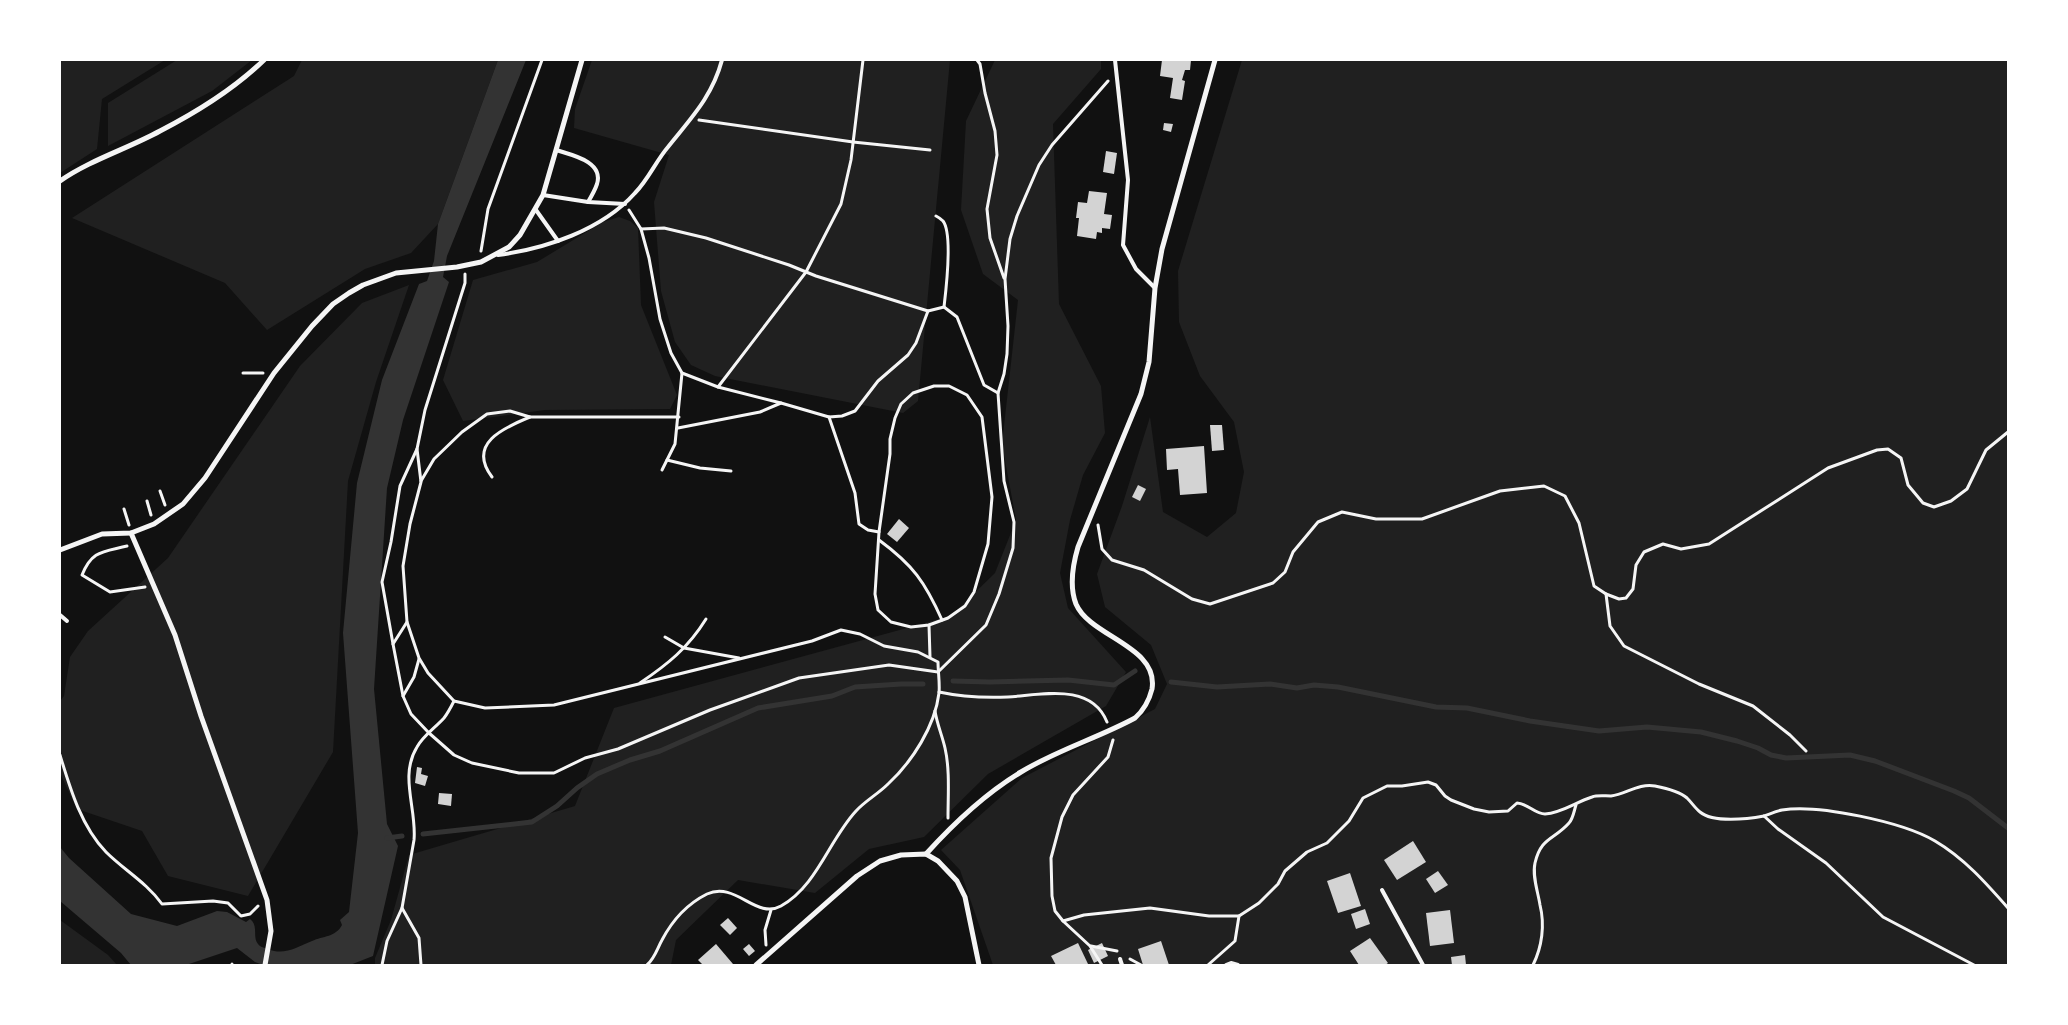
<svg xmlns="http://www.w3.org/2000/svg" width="2068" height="1025" viewBox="0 0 2068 1025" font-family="'Work Sans',sans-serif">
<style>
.green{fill:#202020}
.water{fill:#333}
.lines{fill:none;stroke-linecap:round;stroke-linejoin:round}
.stream{stroke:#333;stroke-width:5}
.building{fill:#d3d3d3}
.path{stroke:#f5f5f5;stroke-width:3}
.service{stroke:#f5f5f5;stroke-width:4}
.minor{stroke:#f5f5f5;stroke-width:5}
</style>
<rect width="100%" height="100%" fill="#111"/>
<g class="green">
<polygon points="60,60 165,60 102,99 97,149 60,173"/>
<polygon points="177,60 252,60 212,91 108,146 108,103"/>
<polygon points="302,60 498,60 438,224 411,253 365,269 267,330 225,283 72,218 294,76"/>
<polygon points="592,60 950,60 918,401 903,413 715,376 691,365 675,342 661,291 654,202 669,155 574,128 575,109"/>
<polygon points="995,60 1101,60 1101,69 1053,124 1059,304 1101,386 1105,433 1083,475 1070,520 1060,573 1068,608 1126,672 1106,706 988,774 924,837 869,849 815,893 738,880 676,940 671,965 375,965 375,958 391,920 409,855 575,806 614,708 951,616 995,573 1016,520 1002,444 1018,300 983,274 961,210 966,121"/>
<polygon points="1242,60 2008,60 2008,965 993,965 960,870 941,850 1022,778 1155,709 1167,684 1151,645 1105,607 1097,574 1122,506 1150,417 1163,512 1207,537 1236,513 1244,472 1234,422 1200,376 1179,322 1178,271"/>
<polygon points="619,217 630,221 638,228 641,305 677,395 670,409 545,410 463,421 443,380 473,280 537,262 603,222"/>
<polygon points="409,285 376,382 348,481 333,752 248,896 168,876 142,831 77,809 60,773 60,701 64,696 70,657 88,631 168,558 300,366 362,303"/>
<polygon points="60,920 108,955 117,965 60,965"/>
</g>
<path class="water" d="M498 60H526L447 256 443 277 449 282 403 420 387 488 374 689 387 824 398 846 373 956 350 965H263L255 962 237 948 186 965H131L121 953 60 901V847L69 858 131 914 177 926 217 911 227 912 246 922 250 919C259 926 252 937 258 944 260 947 265 948 268 949 284 956 297 947 312 941 323 936 336 937 342 925L340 920 349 912 358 833 343 633 357 483 382 380 419 284 427 281 434 261 438 224Z"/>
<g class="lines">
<g class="stream">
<polyline points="953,681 990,682 1068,680 1114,685 1135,671"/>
<polyline points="1171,682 1217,687 1270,684 1297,688 1314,685 1338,687 1436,707 1467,708 1530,721 1599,731 1647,727 1701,732 1737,741 1758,748 1771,755 1786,758 1850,755 1875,761 1954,791 1969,798 2008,828"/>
<polyline points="423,834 532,822 557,806 577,788 597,774 630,760 660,751 758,708 832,696 855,687 901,684 923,684"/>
<polyline points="387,838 402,836"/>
</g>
</g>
<g class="building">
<polygon points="1162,60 1191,60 1190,70 1185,70 1182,80 1185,81 1182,100 1170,98 1173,78 1160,76"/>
<polygon points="1164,123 1173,124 1171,132 1163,130"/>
<polygon points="1106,151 1117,153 1114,174 1103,172"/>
<polygon points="1089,191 1107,193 1104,214 1112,215 1110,229 1102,228 1102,233 1097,232 1096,239 1077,236 1079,218 1076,218 1078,202 1087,203"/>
<polygon points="1210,425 1222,425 1224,450 1212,451"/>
<polygon points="1204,446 1207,493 1180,495 1178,469 1167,470 1166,449"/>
<polygon points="1138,485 1146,489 1140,501 1132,497"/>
<polygon points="899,519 909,528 897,542 887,534"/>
<polygon points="417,767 422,768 421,774 428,776 425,786 415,783"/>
<polygon points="439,793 452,794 451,806 438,804"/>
<polygon points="1413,841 1426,862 1397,880 1384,860"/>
<polygon points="1438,871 1448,885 1435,893 1426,879"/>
<polygon points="1350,873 1361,906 1338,913 1327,881"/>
<polygon points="1365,909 1370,924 1356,929 1351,914"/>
<polygon points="1450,910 1454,943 1430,946 1426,913"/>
<polygon points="728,918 737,928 730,935 720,925"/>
<polygon points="1370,938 1388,963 1385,965 1359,965 1350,951"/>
<polygon points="1161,941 1169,965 1143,965 1138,949"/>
<polygon points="1078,943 1088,964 1056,965 1051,956"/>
<polygon points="1102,943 1108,956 1094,963 1088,950"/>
<polygon points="716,944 733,964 732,965 703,965 698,960"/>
<polygon points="749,944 755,951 749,956 743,949"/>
<polygon points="1465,955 1466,965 1452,965 1451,957"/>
</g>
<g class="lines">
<g class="path">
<polyline points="977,60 980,64 985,93 995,131 997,155 987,209 990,238 1004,278"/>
<polyline points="699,120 853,142 930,150"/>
<polyline points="629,210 641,229 649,258 660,319 671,353 682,373 718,387 781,403 829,417 842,416 855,411 878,381 908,355 916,343 928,311"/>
<path d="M936 216C938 217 941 219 943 221 953 234 946 290 944 307"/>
<polyline points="641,229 664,228 706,238 789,265 816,276 928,311 944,307 957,317 984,385 998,393"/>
<polyline points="481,251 488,209 542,60"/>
<path d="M465 274V283L425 410 417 449 421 482 410 524 403 566 407 622 419 658 428 673 454 701 485 708 554 705 812 641 841 630 860 634 884 646 918 652 938 662C938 672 940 683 939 693 935 726 912 762 888 784 878 794 865 801 856 811 829 840 817 886 781 906 756 920 736 881 707 894 687 904 672 921 662 940 657 949 655 958 647 965"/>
<polyline points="243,373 263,373"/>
<polygon points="934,386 949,386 967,395 982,417 992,497 988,544 974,592 965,606 948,618 929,625 911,627 891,622 878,610 875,594 879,532 890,454 890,439 895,418 901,404 913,393"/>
<polyline points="718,387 806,272 841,204 851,160 863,60"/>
<polyline points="829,417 855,493 859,524 868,530 879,532"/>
<polyline points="678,428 760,412 781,403"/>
<polyline points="417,449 400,486 391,542 382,582 393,644 403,696 411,714 429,733 454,755 472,763 519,773 554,773 585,758 618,749 710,710 799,678 889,665 938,672 986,625 999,594 1013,548 1014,522 1004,481 998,393 1004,374 1007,354 1008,326 1005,279 1010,239 1017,216 1039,165 1052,145 1108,81"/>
<polyline points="667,460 700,468 731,471"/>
<polyline points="662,470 675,444 682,373"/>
<path d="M492 477C467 444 503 428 530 417"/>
<polyline points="421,481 434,459 462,432 487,414 510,411 530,417 679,417"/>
<polyline points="160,491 165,505"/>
<polyline points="147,501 151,515"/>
<polyline points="124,509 129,525"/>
<polyline points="1098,525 1102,549 1112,560 1144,570 1192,599 1210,604 1273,583 1285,572 1293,552 1318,522 1342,512 1376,519 1422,519 1500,491 1544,486 1565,496 1579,523 1594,586 1606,594"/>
<path d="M879 540C913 565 925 582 942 620"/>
<path d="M127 546C103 552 92 550 82 575L110 592 145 587"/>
<polyline points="929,625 930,657"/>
<polyline points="665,637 684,648 739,658"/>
<polyline points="393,644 407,622"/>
<path d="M640 683C668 664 688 648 706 619"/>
<path d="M939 692C962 697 984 698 1008 697 1041 695 1091 682 1107 722"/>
<polyline points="403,696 414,677 419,659"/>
<path d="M935 711C937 724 942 735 945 748 950 770 948 795 948 818"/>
<polyline points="1806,751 1790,735 1753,706 1699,684 1624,646 1610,626 1606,594 1619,599 1626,598 1633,589 1636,565 1644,552 1663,544 1681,549 1709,544 1828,468 1877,450 1888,449 1901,458 1908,485 1923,503 1934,507 1951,501 1967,489 1986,450 2008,432"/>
<path d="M60 755C70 788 81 826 106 852 124 870 147 883 162 904L213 901 228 903 241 916 250 914 258 906"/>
<path d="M1764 816C1770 814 1776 811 1782 810 1818 804 1903 822 1935 841 1964 858 1986 883 2008 908"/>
<polyline points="402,908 419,938 421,965"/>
<polyline points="1063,921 1084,915 1150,908 1209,916 1239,916"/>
<polyline points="766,945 765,930 771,910"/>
<polyline points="1091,946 1117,951"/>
<polyline points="1130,959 1141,965"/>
<polyline points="232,965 232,964"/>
<path d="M382 965 387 941 402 908 414 840C417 809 399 776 417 747 423 736 435 728 444 718 448 713 451 707 454 701"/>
<polyline points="1102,965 1090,946 1063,921 1055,911 1052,896 1051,858 1062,817 1073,795 1108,757 1113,740"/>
<path d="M1208 965 1235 941 1239 916 1259 903 1278 884 1285 871 1307 852 1327 843 1349 821 1363 798 1387 786H1402L1428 782 1436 785 1445 796 1451 800 1474 809 1489 812 1508 811 1517 803C1527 803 1535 814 1545 814 1562 813 1576 802 1592 797 1597 795 1604 796 1611 796 1626 794 1639 783 1655 786 1665 788 1679 791 1687 798 1692 803 1695 808 1700 812 1713 823 1748 819 1764 816L1778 829 1826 863 1883 917 1974 965"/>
<path d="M1533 965C1542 947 1545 925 1540 905 1538 892 1532 876 1535 863 1541 837 1554 840 1569 823 1573 819 1574 811 1576 805"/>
</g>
<g class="service">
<polyline points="1115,60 1128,180 1123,245 1136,269 1155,288"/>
<path d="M556 150C571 155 604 161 597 184 595 190 591 197 588 202"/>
<polyline points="543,195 588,202 625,204"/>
<polyline points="536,210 558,241"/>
<path d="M498 255C545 249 602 230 635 193 648 180 656 161 668 147 691 118 712 97 722 60"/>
<polyline points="60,615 67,621"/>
<polyline points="1382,890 1423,965"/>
<polyline points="1120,959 1122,965"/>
<polyline points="1226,965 1231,963 1238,965"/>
</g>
<g class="minor">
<path d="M60 181C90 160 127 149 160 131 197 112 234 89 264 60"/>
<polyline points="131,533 175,635 201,716 267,900 271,931 265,965"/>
<polyline points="60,550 102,534 131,533 154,524 183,504 205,478 274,373 312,326 333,304 349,293 363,285 396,273 457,267 481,262 509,247 520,235 543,195 582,60"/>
<path d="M926 854C953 824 986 793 1021 772 1057 750 1098 738 1135 718 1144 710 1149 701 1152 689 1159 646 1090 637 1076 604 1069 586 1073 564 1078 547L1141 394 1149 362 1155 288 1162 249 1215 60"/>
<polyline points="756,965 857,876 880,861 901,855 926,854 938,861 957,881 965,897 979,965"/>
</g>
</g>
<rect width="2068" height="1025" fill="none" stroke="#ffffff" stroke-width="122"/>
</svg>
